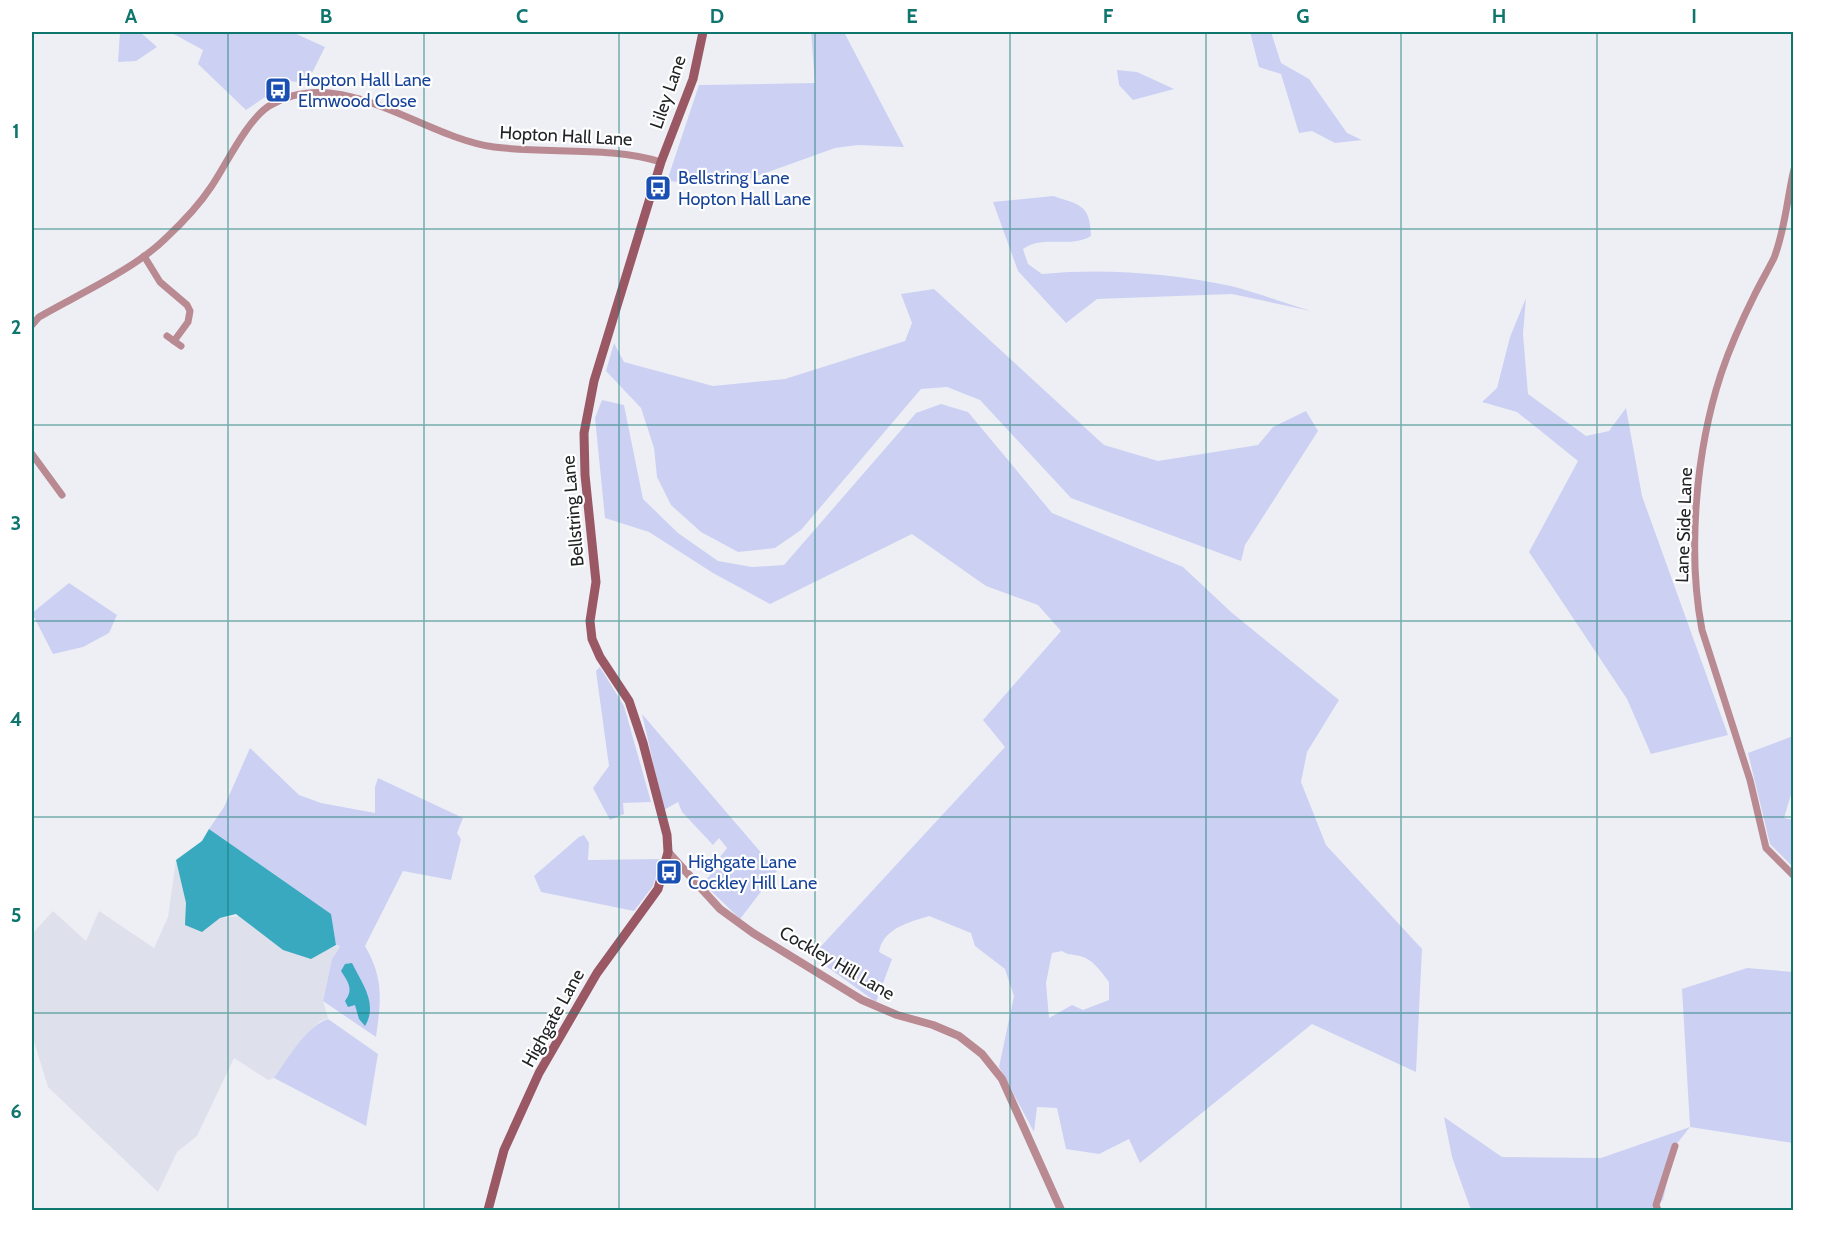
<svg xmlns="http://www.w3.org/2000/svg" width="1825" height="1242" viewBox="0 0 1825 1242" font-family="Cabin,sans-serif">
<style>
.built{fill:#dee0ec}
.green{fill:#ccd1f3;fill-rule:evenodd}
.water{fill:#38a9be}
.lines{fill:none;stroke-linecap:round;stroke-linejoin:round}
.minor{stroke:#b98a91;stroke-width:7}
.tertiary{stroke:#b98a91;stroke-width:8}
.secondary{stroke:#9a5865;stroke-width:9}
.grid{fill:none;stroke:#0f766e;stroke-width:1.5;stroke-opacity:0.55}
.labels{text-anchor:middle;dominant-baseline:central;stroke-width:4.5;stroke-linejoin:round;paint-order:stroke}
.transit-label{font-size:18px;fill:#164399;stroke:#fff;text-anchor:start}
.street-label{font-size:18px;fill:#222325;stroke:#fff}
.neatline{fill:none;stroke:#0f766e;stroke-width:2}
.grid-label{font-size:20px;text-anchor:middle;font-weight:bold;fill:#0f766e}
</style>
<rect width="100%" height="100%" fill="#eeeff5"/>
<polygon class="built" points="176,860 186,903 202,932 220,918 239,916 283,950 325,950 340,945 332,959 323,1001 328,1018 319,1022 308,1033 274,1078 268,1080 234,1058 197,1136 177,1152 158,1192 48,1087 32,1035 32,934 53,911 86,941 99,911 154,948 168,917"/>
<g class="green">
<polygon points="120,32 140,32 157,47 136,61 118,62"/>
<polygon points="170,32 292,32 325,47 307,83 289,81 246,110 198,64 203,50"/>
<polygon points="811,32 844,32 904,147 858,145 835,148 740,182 715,185 667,181 699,85 815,83"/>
<polygon points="1250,32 1271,32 1281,63 1309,79 1347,133 1362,140 1335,143 1312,131 1299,133 1281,74 1259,67"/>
<polygon points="1117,70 1137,72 1174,89 1133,100 1119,85"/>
<path d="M1053 196C1080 205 1090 204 1091 236 1070 249 1043 234 1023 249L1028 264 1042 274C1104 268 1169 273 1231 286 1258 293 1284 303 1311 311L1232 294 1097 299 1066 323 1018 271 993 202Z"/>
<polygon points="934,289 1104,445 1158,461 1258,445 1273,427 1306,411 1318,431 1245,545 1241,561 1071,498 980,400 947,387 921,389 801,530 775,548 738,552 701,532 671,505 657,477 654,448 641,408 606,371 614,343 624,362 713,386 785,379 905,341 912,323 901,294"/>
<polygon points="1526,298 1523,334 1528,394 1586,436 1609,431 1626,408 1642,496 1728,735 1651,754 1627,699 1529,552 1578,461 1517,412 1482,402 1497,388 1510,337"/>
<path d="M602 400 624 405 643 499 678 533 718 561 752 567 784 565 916 413 941 404 968 412 1052 513 1183 567 1231 612 1339 700 1307 752 1301 782 1326 845 1422 949 1416 1072 1312 1024 1140 1163 1129 1139 1099 1154 1066 1149 1057 1108 1037 1107 1034 1132 999 1067 1014 996 1005 969 975 946 971 933 929 916C910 922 883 928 879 952L892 959 876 1002 812 956 1005 747 983 720 1061 631 1038 605 986 586 912 534 770 604 713 573 649 532 605 518 595 418ZM1062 951C1069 956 1072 954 1080 956 1094 960 1101 972 1109 982V1000L1083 1010 1072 1005 1049 1018 1046 983 1052 953Z"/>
<polygon points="69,583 117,615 109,633 83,647 53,654 32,613"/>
<polygon points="600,667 624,706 651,802 623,803 624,814 610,820 593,788 609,766 596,671"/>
<polygon points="642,714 777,871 740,919 703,883 723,861 720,857 727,848 719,838 713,845 682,812 678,802 664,810"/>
<polygon points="1793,736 1793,788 1784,818 1793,820 1793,867 1770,844 1748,753"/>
<path d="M250 748 299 795 321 803 375 813V787L378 778 463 818 457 833 461 839 451 880 403 871 365 946C384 978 381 1001 376 1037L323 1001 332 959 340 946 336 945 330 914 209 829 224 807Z"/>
<polygon points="584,835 589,843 588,860 661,859 653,886 634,911 541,892 534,876 579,837"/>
<polygon points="1747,968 1793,972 1793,1143 1690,1127 1675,1146 1663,1200 1650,1210 1471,1210 1452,1157 1444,1117 1502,1157 1601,1158 1690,1127 1682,989"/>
<path d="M328 1019 378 1054 366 1126 274 1078C288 1059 305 1027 328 1019Z"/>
</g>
<g class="water">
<polygon points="209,829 331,914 336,945 311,959 283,950 236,914 220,918 202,932 185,925 186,903 176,860 202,841"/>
<path d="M352 963C363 985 378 1004 365 1026L359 1019 355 1005 348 1007 345 1001C354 989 348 982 341 971L345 964Z"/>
</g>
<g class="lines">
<g class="minor">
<path d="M1794 169C1787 199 1785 230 1774 258 1768 270 1761 282 1755 294 1742 320 1730 347 1721 374 1696 450 1687 551 1702 630L1750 780 1766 848 1794 876"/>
<polyline points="144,256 160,282 187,305 190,311 188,322 174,341"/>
<path d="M32 325 39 317C77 295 135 269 166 238 182 223 199 205 211 187 226 165 247 120 269 106 340 62 424 138 494 147 547 154 612 146 661 162"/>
<polyline points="167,336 181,346"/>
<polyline points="32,454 62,495"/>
<polyline points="1658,1210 1656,1205 1675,1146"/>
</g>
<polyline class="tertiary" points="668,852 720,909 753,933 862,1000 897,1015 933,1025 959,1036 982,1054 1002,1079 1061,1210"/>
<polyline class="secondary" points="488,1210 504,1150 539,1073 597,973 658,889 668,852 667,835 643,743 629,701 600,657 592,639 590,621 596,582 585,475 584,433 594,381 661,162 693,79 703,32"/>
</g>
<path class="grid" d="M228 32V1210M424 32V1210M619 32V1210M815 32V1210M1010 32V1210M1206 32V1210M1401 32V1210M1597 32V1210M32 229H1794M32 425H1794M32 621H1794M32 817H1794M32 1013H1794"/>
<defs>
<symbol id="bus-square" viewBox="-11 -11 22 22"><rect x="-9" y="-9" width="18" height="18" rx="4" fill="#1a4fb4" stroke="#fff"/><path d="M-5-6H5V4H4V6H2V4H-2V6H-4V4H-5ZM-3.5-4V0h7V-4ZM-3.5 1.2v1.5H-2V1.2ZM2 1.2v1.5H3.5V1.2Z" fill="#fff"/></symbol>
</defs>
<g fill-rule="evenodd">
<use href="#bus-square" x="263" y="75" width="30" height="30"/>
<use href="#bus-square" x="643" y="173" width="30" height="30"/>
<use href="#bus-square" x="654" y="857" width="30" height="30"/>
</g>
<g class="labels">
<g class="transit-label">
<text x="298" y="80">Hopton Hall Lane<tspan x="298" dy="21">Elmwood Close</tspan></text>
<text x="678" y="178">Bellstring Lane<tspan x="678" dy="21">Hopton Hall Lane</tspan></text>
<text x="688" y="862">Highgate Lane<tspan x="688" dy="21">Cockley Hill Lane</tspan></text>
</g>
<g class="street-label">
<text transform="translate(668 92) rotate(-71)">Liley Lane</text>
<text transform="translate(566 136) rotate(3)">Hopton Hall Lane</text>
<text transform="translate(573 511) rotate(-95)">Bellstring Lane</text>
<text transform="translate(1684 525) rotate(-88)">Lane Side Lane</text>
<text transform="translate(837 963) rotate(30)">Cockley Hill Lane</text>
<text transform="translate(553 1018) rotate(-61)">Highgate Lane</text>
</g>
</g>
<rect width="1825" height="1242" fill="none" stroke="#ffffff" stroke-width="66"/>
<rect x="33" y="33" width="1759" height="1176" class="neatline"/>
<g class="grid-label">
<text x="131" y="23">A</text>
<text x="326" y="23">B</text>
<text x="522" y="23">C</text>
<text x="717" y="23">D</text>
<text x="912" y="23">E</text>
<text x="1108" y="23">F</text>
<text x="1303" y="23">G</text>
<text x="1499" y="23">H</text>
<text x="1694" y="23">I</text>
<text x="16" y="138">1</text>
<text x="16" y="334">2</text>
<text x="16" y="530">3</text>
<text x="16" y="726">4</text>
<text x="16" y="922">5</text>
<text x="16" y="1118">6</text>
</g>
</svg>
